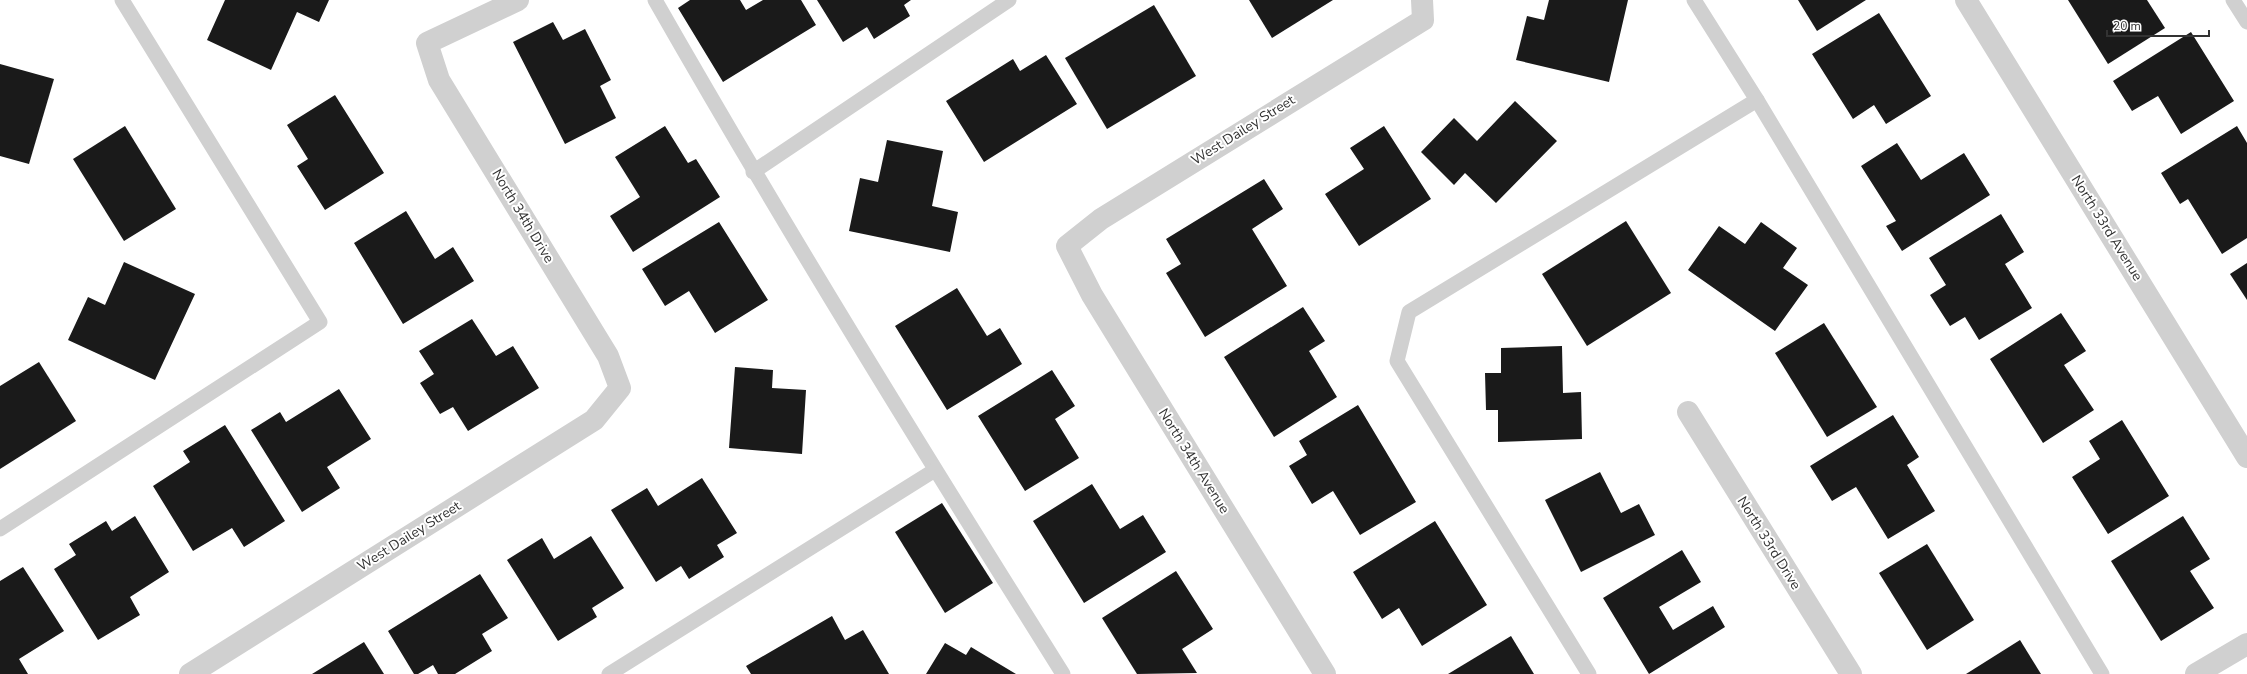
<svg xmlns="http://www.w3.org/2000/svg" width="2247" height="674" viewBox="0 0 2247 674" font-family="'Nunito Sans',sans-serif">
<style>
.building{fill:#1a1a1a}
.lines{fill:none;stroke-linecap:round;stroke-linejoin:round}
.service{stroke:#d0d0d0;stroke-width:15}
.minor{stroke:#d0d0d0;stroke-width:22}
.labels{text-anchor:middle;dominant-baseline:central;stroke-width:4;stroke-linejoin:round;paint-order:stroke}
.street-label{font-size:14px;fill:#333;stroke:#fff}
</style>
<rect width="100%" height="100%" fill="#fff"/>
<g class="building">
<polygon points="225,0 329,0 319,22 297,12 271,70 207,40"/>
<polygon points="690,0 740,0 746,10 763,0 801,0 816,25 723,82 678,8"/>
<polygon points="817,0 911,0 904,5 910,16 874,39 867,27 843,42"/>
<polygon points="1249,0 1333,0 1272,38"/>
<polygon points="1549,0 1628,0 1609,82 1516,60 1527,16 1544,20"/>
<polygon points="1798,0 1866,0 1817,31"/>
<polygon points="2068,0 2147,0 2165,28 2108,64"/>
<polygon points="1154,5 1196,76 1107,129 1065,58"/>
<polygon points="1879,13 1931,96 1886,124 1874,105 1853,119 1812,54"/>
<polygon points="553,22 563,40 585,29 611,80 600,86 616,118 565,144 513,42"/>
<polygon points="2191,32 2234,101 2181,134 2158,96 2132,111 2113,81"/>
<polygon points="1046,55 1077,104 984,162 946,101 1013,59 1020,71"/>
<polygon points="0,64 54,79 29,164 0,156"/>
<polygon points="335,95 384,173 325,210 297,166 308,159 287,125"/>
<polygon points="1515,101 1557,141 1496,203 1465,173 1454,185 1421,152 1454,118 1477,141"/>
<polygon points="125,126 176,209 124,241 73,159"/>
<polygon points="665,126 688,163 696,159 720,197 633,252 610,216 640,197 615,157"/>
<polygon points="1384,126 1431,199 1359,246 1325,194 1364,169 1350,148"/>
<polygon points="2237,126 2247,143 2247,238 2222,254 2188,199 2180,204 2161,173"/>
<polygon points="887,140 943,151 932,206 958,212 950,252 849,231 860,178 878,182"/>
<polygon points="1897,143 1921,180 1964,153 1990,195 1902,251 1886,226 1896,221 1861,166"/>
<polygon points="1264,179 1283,209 1252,229 1287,286 1205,337 1166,273 1181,264 1166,239"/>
<polygon points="406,211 435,259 453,247 474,281 403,324 354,243"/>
<polygon points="2001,214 2024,252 2005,264 2032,308 1979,340 1965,317 1950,326 1930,295 1946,285 1929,258"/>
<polygon points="1626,221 1671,293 1587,346 1542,274"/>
<polygon points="719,222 768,300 715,333 689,291 665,306 642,269"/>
<polygon points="1761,222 1797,248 1783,268 1808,285 1775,331 1688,270 1719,226 1745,244"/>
<polygon points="124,262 195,294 155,380 68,340 88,297 105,305"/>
<polygon points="2247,263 2247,300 2230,274"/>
<polygon points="957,288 987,336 1000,328 1022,364 947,410 895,326"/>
<polygon points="1303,307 1325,341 1309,351 1337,397 1274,437 1224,357"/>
<polygon points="2061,313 2086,351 2064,365 2094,410 2043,443 1990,359"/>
<polygon points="472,319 496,356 513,346 539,388 468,431 453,407 440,414 420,383 434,374 419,351"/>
<polygon points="1824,323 1877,407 1827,437 1775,353"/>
<polygon points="1562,346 1563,393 1581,392 1582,439 1498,442 1498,410 1486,410 1485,373 1501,373 1501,348"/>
<polygon points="39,362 76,421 0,469 0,386"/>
<polygon points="735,367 773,370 772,388 806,390 802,454 729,448"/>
<polygon points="1052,370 1075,406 1055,419 1079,458 1025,491 978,416"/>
<polygon points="339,389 371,439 327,467 340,488 302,512 251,430 280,412 286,422"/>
<polygon points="1358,405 1416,502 1360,535 1333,491 1312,504 1289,466 1307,455 1299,441"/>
<polygon points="1893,415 1919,457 1907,465 1935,511 1888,539 1856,487 1832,501 1810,466"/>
<polygon points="2122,420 2169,496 2108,534 2072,477 2100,459 2089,441"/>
<polygon points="225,425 285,521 244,547 232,528 193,551 153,486 190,462 183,451"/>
<polygon points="1600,472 1621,513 1639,504 1655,535 1581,572 1545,500"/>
<polygon points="702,478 737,533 717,545 724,557 689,579 681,566 656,582 611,510 647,488 658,506"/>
<polygon points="1092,484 1120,529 1143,515 1166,552 1084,603 1033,521"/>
<polygon points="942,503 993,583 945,613 895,532"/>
<polygon points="135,516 169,572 130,597 140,615 98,640 54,569 76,555 69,544 106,521 112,531"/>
<polygon points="2183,516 2210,559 2190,571 2214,608 2161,641 2111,561"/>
<polygon points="1435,521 1487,605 1422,646 1399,608 1382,619 1353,572"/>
<polygon points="591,536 624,588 592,608 597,617 558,641 507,560 542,538 554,559"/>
<polygon points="1927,544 1974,620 1927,650 1879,573"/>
<polygon points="1682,550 1701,582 1659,607 1673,630 1713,606 1725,627 1649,674 1603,598"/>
<polygon points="23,567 64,631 19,659 28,674 0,674 0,581"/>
<polygon points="1176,571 1213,629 1182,649 1197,673 1137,674 1102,618"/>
<polygon points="480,574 508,618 482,634 492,651 455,674 438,674 433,665 418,674 414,674 388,631"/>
<polygon points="832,616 845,640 863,630 889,674 751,674 746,666"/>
<polygon points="1511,636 1534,674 1448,674"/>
<polygon points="2020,640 2041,674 1966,674"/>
<polygon points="364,642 384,674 312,674"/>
<polygon points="945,643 966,655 971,647 1016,674 926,674"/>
</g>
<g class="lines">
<g class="service">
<path d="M655 0C785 228 923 451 1063 674"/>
<polyline points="1694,0 1757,100 2102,674"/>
<polyline points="2233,0 2247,22"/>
<polyline points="753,172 1009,0"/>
<polyline points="0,529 320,322 122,0"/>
<polyline points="609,674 935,470"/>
<polyline points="1589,674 1397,361 1409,312 1757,100"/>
</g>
<g class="minor">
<polyline points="1966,0 2247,457"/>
<polyline points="1688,412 1851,674"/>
<polyline points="190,674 594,420 620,388 608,356 439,80 427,43 518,0"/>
<polyline points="1325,674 1092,295 1067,246 1101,219 1423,20 1422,0"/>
<polyline points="2196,674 2247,644"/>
</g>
</g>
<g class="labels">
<g class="street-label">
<text transform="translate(1243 130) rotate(-32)">West Dailey Street</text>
<text transform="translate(523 216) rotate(59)">North 34th Drive</text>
<text transform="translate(2107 228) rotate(58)">North 33rd Avenue</text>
<text transform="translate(1194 461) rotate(58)">North 34th Avenue</text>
<text transform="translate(409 536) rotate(-32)">West Dailey Street</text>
<text transform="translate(1769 543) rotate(58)">North 33rd Drive</text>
</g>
</g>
<path d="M2107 30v6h102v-6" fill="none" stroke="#333333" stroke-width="2"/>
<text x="2113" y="30" font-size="12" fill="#333333" stroke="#ffffff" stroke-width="3" paint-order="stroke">20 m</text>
</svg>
